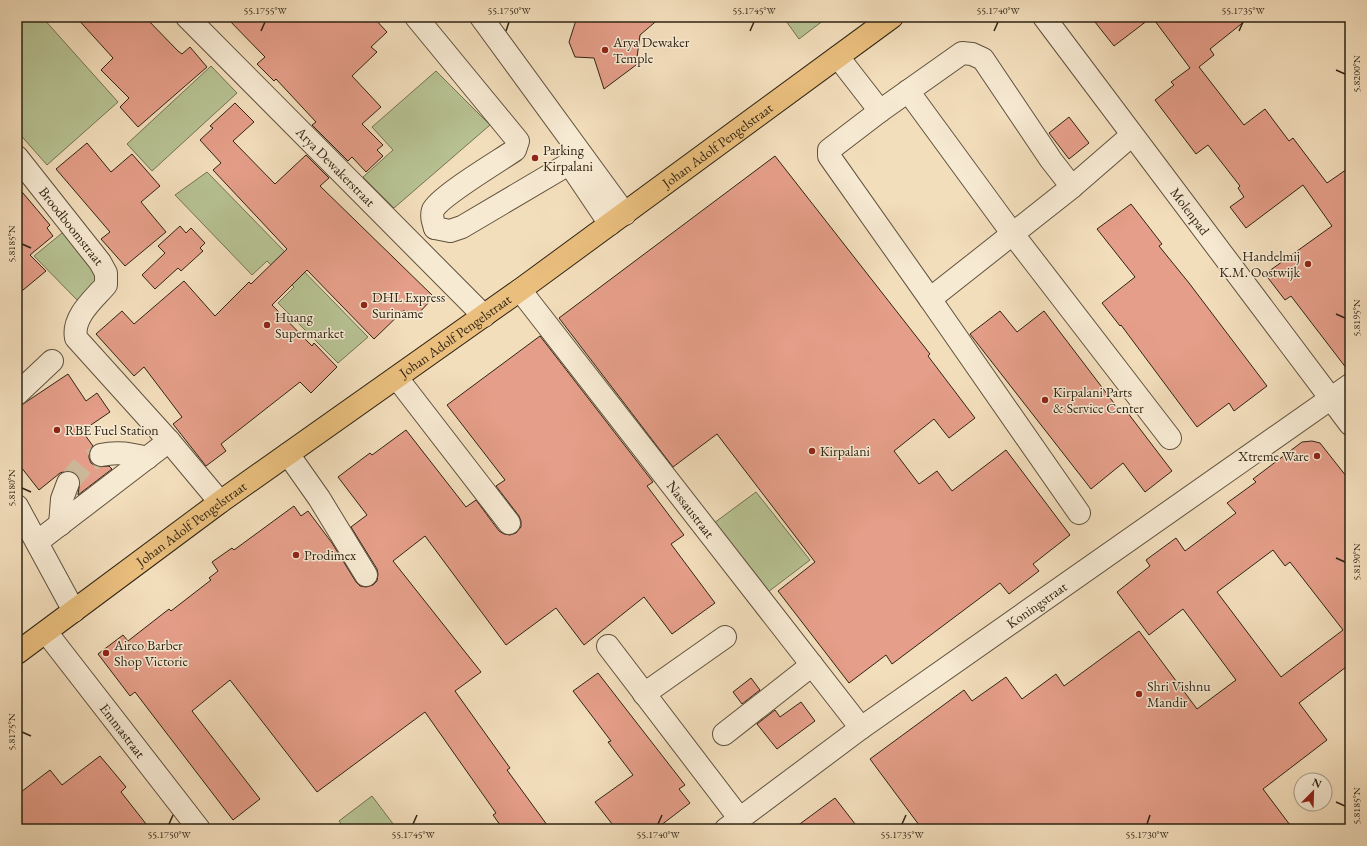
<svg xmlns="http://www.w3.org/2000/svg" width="1367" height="846" viewBox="0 0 1367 846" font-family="'EB Garamond',serif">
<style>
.green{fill:#b7c293;stroke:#737354}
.building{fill:#e59e89;stroke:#2f2414;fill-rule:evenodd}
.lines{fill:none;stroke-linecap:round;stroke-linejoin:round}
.minor-tunnel{stroke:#ccb99a;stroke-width:22;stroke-dasharray:22 11;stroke-linecap:butt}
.minor-casing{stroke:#60523e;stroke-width:24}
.major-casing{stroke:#2f2414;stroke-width:24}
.minor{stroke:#f7ead3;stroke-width:22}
.major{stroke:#eabf7e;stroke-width:22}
.ticks{fill:none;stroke:#2f2414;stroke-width:1.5}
.poi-dot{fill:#8f2418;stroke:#f7ead3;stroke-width:1.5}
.labels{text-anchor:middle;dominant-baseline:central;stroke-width:3;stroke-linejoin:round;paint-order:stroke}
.poi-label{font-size:14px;fill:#2f2414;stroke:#f7ead3;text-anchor:start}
.street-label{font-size:14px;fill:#2f2414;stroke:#f7ead3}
.neatline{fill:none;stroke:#2f2414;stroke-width:1.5}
.ticks-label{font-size:10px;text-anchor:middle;fill:#2f2414}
</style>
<rect width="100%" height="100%" fill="#f3debc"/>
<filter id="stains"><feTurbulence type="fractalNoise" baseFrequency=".005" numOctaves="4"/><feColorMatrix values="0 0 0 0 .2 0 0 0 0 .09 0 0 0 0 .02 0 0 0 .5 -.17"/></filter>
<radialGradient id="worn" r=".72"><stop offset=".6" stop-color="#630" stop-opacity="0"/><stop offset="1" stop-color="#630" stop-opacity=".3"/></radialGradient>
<g class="green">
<polygon points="29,17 42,17 118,102 47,165 17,131 17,27"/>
<polygon points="783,17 828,17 799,39"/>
<polygon points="211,66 237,93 152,171 127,144"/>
<polygon points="436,71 490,125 394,208 363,177 393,150 372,127"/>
<polygon points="207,172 368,337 338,363 278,303 294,287 267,261 252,275 175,195"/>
<polygon points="67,229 99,274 88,292 79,302 34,256"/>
<polygon points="756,492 810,560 768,592 714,523"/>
<polygon points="372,796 397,829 345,829 339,821"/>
</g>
<g class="building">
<polygon points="76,17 145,17 178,51 182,54 190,47 207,67 138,127 120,107 129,98 101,70 113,58"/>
<polygon points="226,17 373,17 387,32 371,47 377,52 352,76 381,107 362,124 383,145 377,150 383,156 366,172 352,157 348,161 312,125 316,122 276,79 274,81 257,64 265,57"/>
<polygon points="577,17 661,17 640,35 636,65 604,89 594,58 575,57 569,42"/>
<polygon points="1091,17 1250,17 1210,49 1214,55 1199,67 1244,125 1265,109 1289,141 1293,138 1327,183 1350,167 1350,373 1291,296 1285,300 1265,274 1332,226 1303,185 1246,228 1230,207 1244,197 1238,188 1240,186 1208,145 1196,154 1155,100 1174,85 1171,82 1190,68 1152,17 1114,46"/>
<polygon points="235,103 254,122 233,141 275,184 306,155 329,178 320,186 434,297 413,319 404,310 374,339 307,270 272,305 312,346 314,343 337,367 311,393 300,382 221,444 226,451 206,466 173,424 182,417 144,367 134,376 96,334 122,311 134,324 184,281 215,316 249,282 251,284 287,249 213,170 221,163 200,140 213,128 210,126"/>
<polygon points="1069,117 1089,143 1069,159 1049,133"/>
<polygon points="87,143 111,172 132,154 160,186 141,202 166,232 125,266 101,239 110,232 56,169"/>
<polygon points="775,156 930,354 928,356 975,418 949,438 934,419 894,451 919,484 937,471 952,491 1006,450 1070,535 1033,564 1039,571 1009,594 1000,583 892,664 886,655 849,683 778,591 815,562 717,434 673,467 559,318"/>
<polygon points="17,186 50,225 47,228 53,236 30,255 46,271 17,295"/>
<polygon points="1131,204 1162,244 1159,246 1189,283 1267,386 1234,411 1229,403 1197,427 1121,325 1120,326 1102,303 1135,277 1097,229"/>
<polygon points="180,226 186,233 191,228 205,243 200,248 203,251 181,271 178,268 155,289 142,275 165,253 158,246"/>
<polygon points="1000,311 1017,332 1044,311 1120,411 1124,408 1172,471 1145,492 1123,463 1091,489 970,334"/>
<polygon points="540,336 653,482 647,486 684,535 671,544 715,603 672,634 644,597 584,645 556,608 506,645 425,536 393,561 481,672 455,691 510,768 507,770 550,829 503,829 493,815 496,813 425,712 317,792 230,680 192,711 260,799 233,820 135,692 130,696 98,654 123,635 128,641 169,609 171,611 211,580 209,578 218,571 212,562 232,548 234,550 294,506 301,516 308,511 332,543 356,582 360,586 366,587 373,585 377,581 378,574 377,569 351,527 367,515 338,477 370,453 372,455 406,430 466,507 476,500 499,531 504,534 510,535 516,533 521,527 521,521 519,516 496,486 505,480 447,405"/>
<polygon points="68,374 86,401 97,393 110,412 82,431 93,446 89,451 89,458 91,463 97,467 109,466 112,469 78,495 80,481 77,475 73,471 66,471 60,473 39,490 17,462 17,408"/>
<path d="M1312 441 1320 443 1350 481V664L1299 703 1327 740 1263 789 1293 829H922L870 759 964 690 972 701 1006 677 1022 699 1056 674 1064 686 1139 631 1197 709 1236 680 1183 609 1149 635 1117 592 1150 566 1146 560 1176 538 1185 551 1236 513 1227 503 1256 482 1253 479 1302 442ZM1273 550 1285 566 1290 562 1343 630 1281 677 1217 592Z"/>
<polygon points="598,673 685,785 679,789 690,803 656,829 616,829 595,802 633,775 608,742 611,741 573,691"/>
<polygon points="751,678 760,690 742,704 733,692"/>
<polygon points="801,702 815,721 777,749 757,724 775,710 780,717"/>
<polygon points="100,756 126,787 121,792 150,829 17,829 17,795 50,770 62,785"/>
<polygon points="835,798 859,829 793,829"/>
</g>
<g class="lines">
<polyline class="minor-tunnel" points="68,483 85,463 101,455"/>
<defs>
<g id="minor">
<path id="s1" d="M187 17 484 316"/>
<path d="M416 17 518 141 515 150C499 161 440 196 433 210 431 216 433 222 435 228"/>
<polyline points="481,17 625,214"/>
<path id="s2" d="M1044 17 1350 424"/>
<polygon points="962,53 972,54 983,59 1051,160 1072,187 930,299 829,156 829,150 880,111"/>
<polyline points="838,57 880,111"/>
<polyline points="908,91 1012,233 1170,438"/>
<path id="s3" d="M17 157 100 262 106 273V285C93 300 72 317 76 338L169 441 220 502"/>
<polyline points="1072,187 1132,135"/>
<polyline points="435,228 450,231 462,227 567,165 571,166 610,224"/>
<path id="s4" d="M520 290 861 728"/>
<polyline points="930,299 1079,513"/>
<polyline points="397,378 509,523"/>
<polyline points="17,394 52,361"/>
<polyline points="288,454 319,498 366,575"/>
<path d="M101 455C118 451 131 454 147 458"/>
<polyline points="17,506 74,611"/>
<polyline points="60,525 62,499 68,483"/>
<polyline points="37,542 169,441"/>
<path id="s5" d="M46 632 199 829"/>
<polyline points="608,646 740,819"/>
<polyline points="644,694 725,637"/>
<polyline points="724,734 812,665"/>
<path id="s6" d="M726 829 861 728 1350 385"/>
</g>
<g id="major">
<path id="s7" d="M17 653 220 502 520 290 892 17"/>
</g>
</defs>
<use href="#minor" class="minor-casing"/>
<use href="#major" class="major-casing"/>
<use href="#minor" class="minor"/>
<use href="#major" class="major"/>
</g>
<path class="ticks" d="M261 31 265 22M506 31 509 22M750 31 754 22M994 31 998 22M1239 31 1243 22M1336 70 1345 74M22 244 31 248M1336 314 1345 318M22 488 31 492M1336 558 1345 562M22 732 31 736M1336 802 1345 806M169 824 173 815M413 824 417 815M658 824 662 815M902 824 906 815M1147 824 1150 815"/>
<g class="poi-dot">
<circle cx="605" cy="50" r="4"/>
<circle cx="535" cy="158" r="4"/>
<circle cx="1308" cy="264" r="4"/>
<circle cx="364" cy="305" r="4"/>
<circle cx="267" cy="325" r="4"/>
<circle cx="1045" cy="400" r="4"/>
<circle cx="57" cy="430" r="4"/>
<circle cx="812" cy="451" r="4"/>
<circle cx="1317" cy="456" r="4"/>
<circle cx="296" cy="555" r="4"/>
<circle cx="106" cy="653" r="4"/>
<circle cx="1139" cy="694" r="4"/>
</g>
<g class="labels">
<g class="poi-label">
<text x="613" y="42">Arya Dewaker<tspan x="613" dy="16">Temple</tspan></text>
<text x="543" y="150">Parking<tspan x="543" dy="16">Kirpalani</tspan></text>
<text x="1300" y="256" text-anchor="end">Handelmij<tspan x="1300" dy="16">K.M. Oostwijk</tspan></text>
<text x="372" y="297">DHL Express<tspan x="372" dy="16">Suriname</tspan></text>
<text x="275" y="317">Huang<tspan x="275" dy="16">Supermarket</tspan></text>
<text x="1053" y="392">Kirpalani Parts<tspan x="1053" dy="16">&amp; Service Center</tspan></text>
<text x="65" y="430">RBE Fuel Station</text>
<text x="820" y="451">Kirpalani</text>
<text x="1309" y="456" text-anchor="end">Xtreme Ware</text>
<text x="304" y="555">Prodimex</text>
<text x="114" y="645">Airco Barber<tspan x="114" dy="16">Shop Victorie</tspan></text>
<text x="1147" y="686">Shri Vishnu<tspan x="1147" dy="16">Mandir</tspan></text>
</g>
<g class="street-label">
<text stroke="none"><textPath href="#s7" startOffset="865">Johan Adolf Pengelstraat</textPath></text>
<text stroke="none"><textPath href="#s1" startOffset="211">Arya Dewakerstraat</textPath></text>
<text stroke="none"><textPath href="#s2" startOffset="243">Molenpad</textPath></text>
<text stroke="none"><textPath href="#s3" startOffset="88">Broodboomstraat</textPath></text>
<text stroke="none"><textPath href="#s7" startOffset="541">Johan Adolf Pengelstraat</textPath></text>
<text stroke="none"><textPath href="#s4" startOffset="278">Nassaustraat</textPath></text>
<text stroke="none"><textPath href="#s7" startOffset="217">Johan Adolf Pengelstraat</textPath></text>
<text stroke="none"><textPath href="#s6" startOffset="383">Koningstraat</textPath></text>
<text stroke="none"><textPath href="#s5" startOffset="125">Emmastraat</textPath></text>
</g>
</g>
<rect width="1367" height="846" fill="none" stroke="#f3debc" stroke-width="44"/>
<g transform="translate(1313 792) rotate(23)"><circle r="19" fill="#f7ead3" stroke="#a79b87"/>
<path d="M0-3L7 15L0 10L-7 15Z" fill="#8f2418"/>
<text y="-6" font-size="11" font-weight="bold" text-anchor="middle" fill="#2f2414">N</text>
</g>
<rect x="22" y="22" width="1323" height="802" class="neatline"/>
<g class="ticks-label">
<text x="265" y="14">55.1755°W</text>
<text x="509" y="14">55.1750°W</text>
<text x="754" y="14">55.1745°W</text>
<text x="998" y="14">55.1740°W</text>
<text x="1243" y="14">55.1735°W</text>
<text transform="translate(1356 74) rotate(-90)" y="4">5.8200°N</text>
<text transform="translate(11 244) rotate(-90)" y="4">5.8185°N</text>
<text transform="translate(1356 318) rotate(-90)" y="4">5.8195°N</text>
<text transform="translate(11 488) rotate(-90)" y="4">5.8180°N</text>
<text transform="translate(1356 562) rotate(-90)" y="4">5.8190°N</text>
<text transform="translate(11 732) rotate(-90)" y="4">5.8175°N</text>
<text transform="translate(1356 806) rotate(-90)" y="4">5.8185°N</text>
<text x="169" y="838">55.1750°W</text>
<text x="413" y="838">55.1745°W</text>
<text x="658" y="838">55.1740°W</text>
<text x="902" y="838">55.1735°W</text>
<text x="1147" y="838">55.1730°W</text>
</g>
<rect width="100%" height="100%" filter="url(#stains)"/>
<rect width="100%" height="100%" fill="url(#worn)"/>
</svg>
